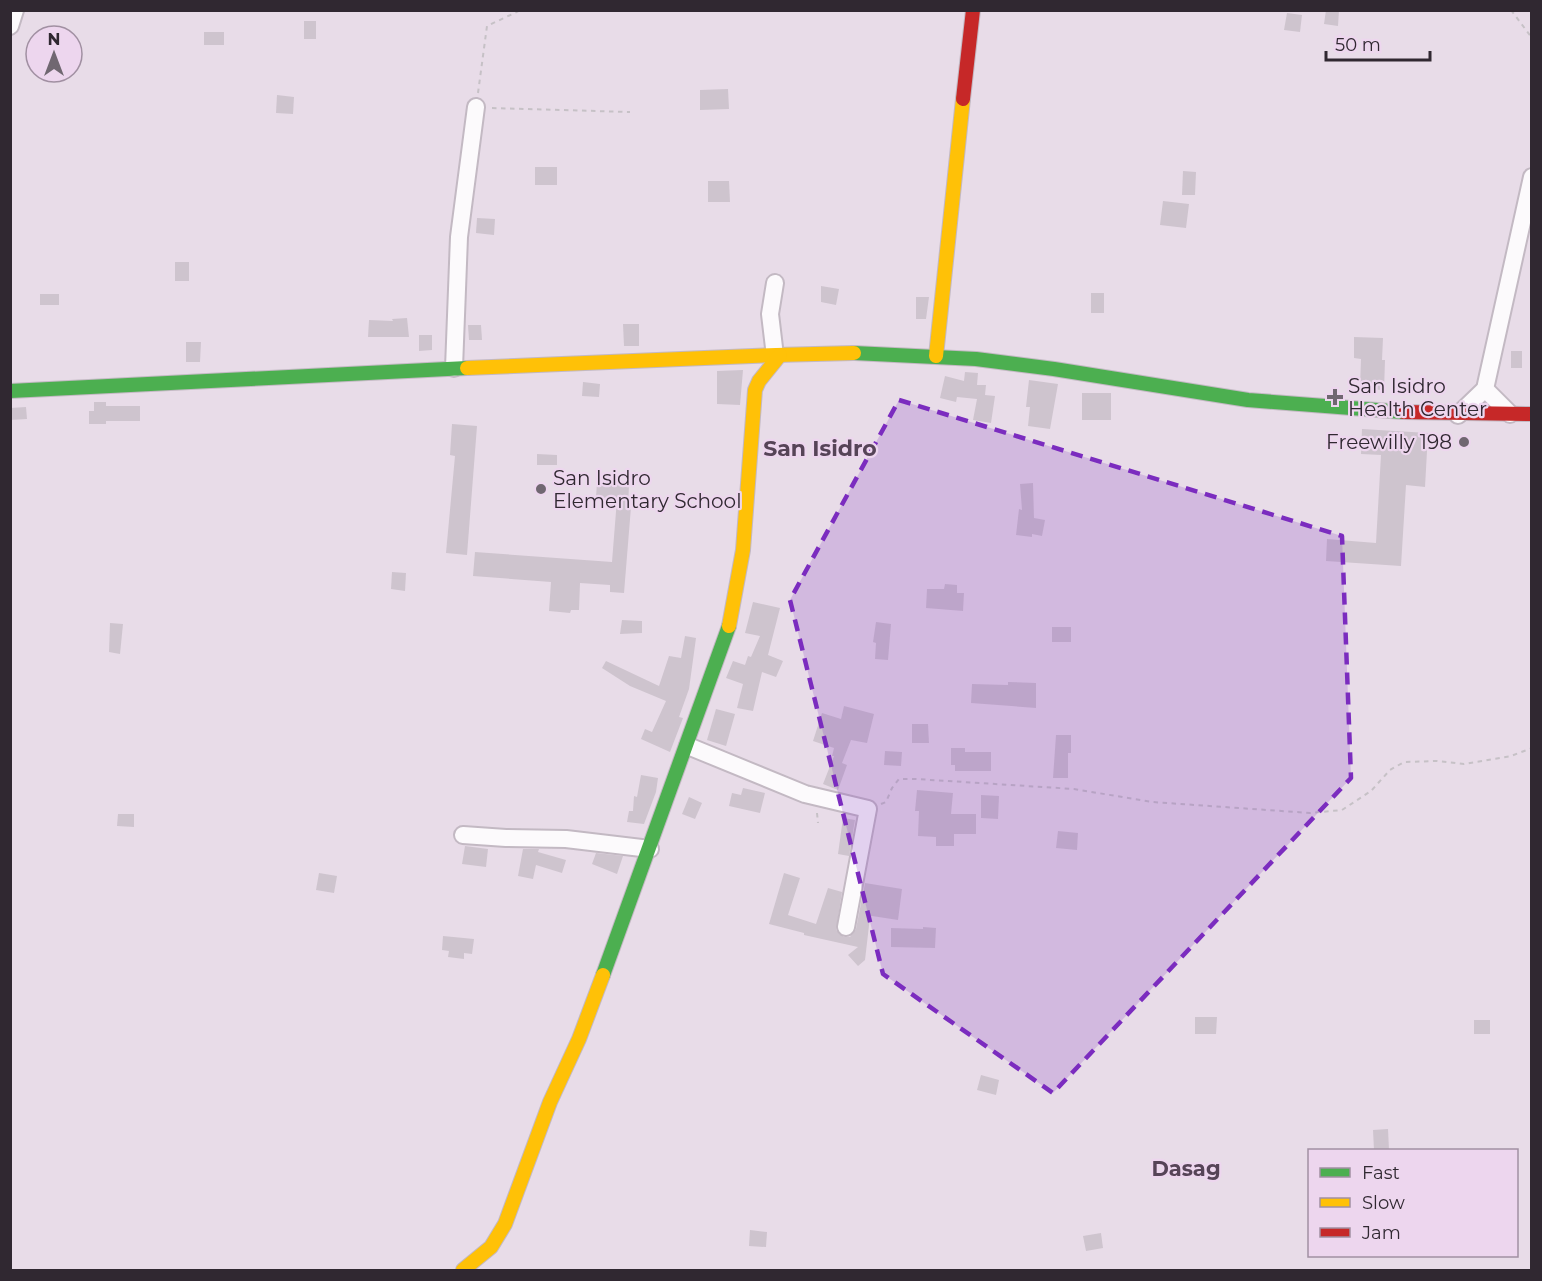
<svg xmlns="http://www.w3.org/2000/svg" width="1542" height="1281" viewBox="0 0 1542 1281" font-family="Montserrat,sans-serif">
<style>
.building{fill:#cec4ce}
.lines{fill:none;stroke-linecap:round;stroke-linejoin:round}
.street-casing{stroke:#c3b9c3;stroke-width:20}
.fast-casing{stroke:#c3b9c3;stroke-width:16}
.slow-casing{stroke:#c3b9c3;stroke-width:16}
.jam-casing{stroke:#c3b9c3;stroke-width:16}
.path{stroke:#c6c1c6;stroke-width:2;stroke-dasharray:4.5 4.5;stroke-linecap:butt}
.street{stroke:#fcfafc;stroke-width:16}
.fast{stroke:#4caf50;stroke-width:14}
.slow{stroke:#ffc107;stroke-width:14}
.jam{stroke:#c62828;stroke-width:14}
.marked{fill:#7b2cbf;fill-opacity:0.2;stroke:#7b2cbf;stroke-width:4.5;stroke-dasharray:12 8;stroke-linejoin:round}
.poi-dot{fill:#706771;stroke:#edd6ee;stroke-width:2}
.labels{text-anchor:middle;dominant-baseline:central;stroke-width:4.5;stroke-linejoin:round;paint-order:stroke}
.poi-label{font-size:20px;fill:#302831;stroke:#edd6ee;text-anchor:start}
.neighbourhood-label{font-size:21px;font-weight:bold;fill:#564457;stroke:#edd6ee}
.quarter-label{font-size:22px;font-weight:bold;fill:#564457;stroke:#edd6ee}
</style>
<rect width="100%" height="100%" fill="#e8dce8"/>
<g class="building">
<polygon points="1326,10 1339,10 1338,26 1324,24"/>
<polygon points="1287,13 1302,15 1300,32 1284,30"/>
<rect x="304" y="21" width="12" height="18"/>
<rect x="204" y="32" width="20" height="13"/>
<polygon points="728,89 729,109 700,110 700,90"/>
<polygon points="277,95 294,97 293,114 276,113"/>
<rect x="535" y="167" width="22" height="18"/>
<polygon points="1183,171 1196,172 1195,195 1182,195"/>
<polygon points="708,181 729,181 730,202 708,202"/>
<polygon points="1163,201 1189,204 1186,228 1160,225"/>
<polygon points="477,218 495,219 494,235 476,233"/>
<rect x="175" y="262" width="14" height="19"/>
<polygon points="821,286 839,289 836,305 821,302"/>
<rect x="1091" y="293" width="13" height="20"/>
<rect x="40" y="294" width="19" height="11"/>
<polygon points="916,297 929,297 926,319 916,319"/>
<polygon points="407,318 409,337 368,337 369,320 393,321 392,319"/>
<polygon points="623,324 639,324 639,346 624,346"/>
<polygon points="468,325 481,325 482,340 469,340"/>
<polygon points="419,335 432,335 432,350 419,351"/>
<polygon points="1354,337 1383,338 1382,360 1385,360 1384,390 1360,389 1361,359 1354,358"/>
<polygon points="186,342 201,342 200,362 186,362"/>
<rect x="1511" y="351" width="11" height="17"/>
<polygon points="743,370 740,405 717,404 717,371"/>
<polygon points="965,372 978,373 977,385 986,385 985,395 995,396 991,423 973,420 977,399 957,397 956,402 940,398 945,376 964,381"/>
<polygon points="1029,380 1058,384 1050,429 1028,426 1030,407 1026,407"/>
<polygon points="583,382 600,384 599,397 582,396"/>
<rect x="1082" y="393" width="29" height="27"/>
<polygon points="94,402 106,402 106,406 140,406 140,421 106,421 106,424 89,424 89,411 94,411"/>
<polygon points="26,407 27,419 10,420 10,408"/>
<polygon points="452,424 477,426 467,555 446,553 455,456 450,455"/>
<polygon points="1362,429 1428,433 1425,487 1406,485 1401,566 1326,561 1327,539 1376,543 1381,455 1361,454"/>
<polygon points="537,454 557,455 557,465 537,465"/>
<polygon points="597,483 629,485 628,507 631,507 624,593 610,592 610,585 580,583 579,610 571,610 570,613 549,611 551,582 473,576 475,552 612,562 617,499 596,497"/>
<polygon points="1033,483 1034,518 1045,520 1042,536 1032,534 1032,537 1016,535 1019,509 1022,510 1020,484"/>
<polygon points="392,572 406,573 405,591 391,589"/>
<polygon points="945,584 957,585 957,593 964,593 963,611 926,608 927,589 944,589"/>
<polygon points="753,602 780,608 768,655 783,661 776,677 762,672 753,711 737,708 743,684 726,678 733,661 745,665 748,656 751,657 760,636 745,633"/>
<polygon points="622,620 642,621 642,633 620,634"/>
<polygon points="876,622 891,624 888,660 875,659 876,643 873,642"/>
<polygon points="110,623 123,624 120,654 109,652"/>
<rect x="1052" y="627" width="19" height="15"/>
<polygon points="685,636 696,638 689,689 679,717 683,718 670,752 641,739 645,729 652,732 666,701 630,686 602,668 606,661 659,686 669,656 681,658"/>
<polygon points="1008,682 1036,683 1036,708 971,703 972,684 1008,685"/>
<polygon points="844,706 874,714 867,743 851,740 842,763 847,765 838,790 823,784 834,756 832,756 834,748 813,741 822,713 841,719"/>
<polygon points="716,709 735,714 726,746 707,740"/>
<polygon points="912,724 928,724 929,743 912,743"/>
<polygon points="1056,735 1071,735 1071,753 1068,753 1068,778 1053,778"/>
<polygon points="951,748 965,748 965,752 991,752 991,771 955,771 955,765 951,765"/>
<polygon points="885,751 902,752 901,766 884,765"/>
<polygon points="641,775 658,778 656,792 644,824 627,822 629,811 633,811 634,796 637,797"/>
<polygon points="743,788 765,793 760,813 729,806 732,793 741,795"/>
<polygon points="917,790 953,793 951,814 976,814 976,834 954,834 954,846 936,846 936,837 918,836 919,811 915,811"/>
<polygon points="981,795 999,796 998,819 981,818"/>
<polygon points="689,797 702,803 695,819 682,814"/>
<polygon points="118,814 134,814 134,827 117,826"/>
<polygon points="843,818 855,820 849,856 838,854"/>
<polygon points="1058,831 1078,833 1077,850 1056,848"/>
<polygon points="465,846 488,849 486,867 462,864"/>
<polygon points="523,849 539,849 538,852 566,860 562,873 536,865 533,879 518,876"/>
<polygon points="596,853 623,856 617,874 592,864"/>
<polygon points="319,873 337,876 334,893 316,890"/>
<polygon points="784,873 800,878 788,915 816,924 828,888 842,892 836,930 844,937 850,937 856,929 865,883 902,889 898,920 872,916 870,917 865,960 858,966 848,955 858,947 804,935 804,933 769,924"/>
<polygon points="923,927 936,928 935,948 891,947 891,928 923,929"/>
<polygon points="443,936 474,939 472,954 464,953 464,959 448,957 449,951 442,950"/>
<polygon points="1195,1017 1217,1017 1216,1034 1195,1034"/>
<rect x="1474" y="1020" width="16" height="14"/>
<polygon points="981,1075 999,1080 996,1095 977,1090"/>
<polygon points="1388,1129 1389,1150 1374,1150 1373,1130"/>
<polygon points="750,1230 767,1232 766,1247 749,1246"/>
<polygon points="1101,1233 1103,1248 1086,1251 1083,1236"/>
</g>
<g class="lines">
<defs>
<g id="street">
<polyline points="10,26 15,10"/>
<polyline points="775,356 770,314 775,283"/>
<polyline points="454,368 459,237 476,107"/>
<polyline points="1485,389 1510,414"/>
<polyline points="1458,415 1485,389 1532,177"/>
<polyline points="688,746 805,794 868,809 846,927"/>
<polyline points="463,835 506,838 566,839 650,849"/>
</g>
<g id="fast">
<polyline points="854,353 976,359 1054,369 1248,400 1403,412"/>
<polyline points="10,391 467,368"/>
<polyline points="603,975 729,626"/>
</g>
<g id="slow">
<polyline points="936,356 963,99"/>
<polyline points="467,368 776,355 854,353"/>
<polyline points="729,626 743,550 755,390 759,381 780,355"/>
<polyline points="463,1270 491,1247 505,1224 550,1102 579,1039 603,975"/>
</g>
<g id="jam">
<polyline points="963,99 973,10"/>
<polyline points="1403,412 1532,414"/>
</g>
</defs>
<use href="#street" class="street-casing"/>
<use href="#fast" class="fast-casing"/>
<use href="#slow" class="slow-casing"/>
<use href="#jam" class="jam-casing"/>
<g class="path">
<polyline points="1511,10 1532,38"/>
<polyline points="478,93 487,26 521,10"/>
<polyline points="492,108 630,112"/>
<polyline points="881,804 886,802 892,788 899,779 916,779 1074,789 1152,802 1310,813 1342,810 1371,791 1390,770 1404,762 1437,761 1464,764 1511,756 1532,748"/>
<polyline points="817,813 818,823"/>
</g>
<use href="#street" class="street"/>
<use href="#fast" class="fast"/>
<use href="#slow" class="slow"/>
<use href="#jam" class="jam"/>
</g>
<path class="marked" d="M899 400 1342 536 1351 778 1053 1093 883 974 790 600Z"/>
<g class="poi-dot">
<path d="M1332 388h6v6h6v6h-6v6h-6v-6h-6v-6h6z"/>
<circle cx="1464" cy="442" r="6"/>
<circle cx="541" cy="489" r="6"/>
</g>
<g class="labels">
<g class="poi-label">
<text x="1348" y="386">San Isidro<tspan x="1348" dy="23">Health Center</tspan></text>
<text x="1452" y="442" text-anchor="end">Freewilly 198</text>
<text x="553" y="478">San Isidro<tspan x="553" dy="23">Elementary School</tspan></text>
</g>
<g class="neighbourhood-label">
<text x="1186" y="1168">Dasag</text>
</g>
<g class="quarter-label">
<text x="820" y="448">San Isidro</text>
</g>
</g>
<rect width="1542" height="1281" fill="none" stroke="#302831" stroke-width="24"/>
<rect x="1308" y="1149" width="210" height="108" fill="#edd6ee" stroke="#a190a2" stroke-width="1.5"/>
<rect x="1320" y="1168" width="30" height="9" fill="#4caf50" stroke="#a190a2" stroke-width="1.5"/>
<text x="1362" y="1179" font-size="18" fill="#302831">Fast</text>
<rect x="1320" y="1198" width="30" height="9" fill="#ffc107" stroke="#a190a2" stroke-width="1.5"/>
<text x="1362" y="1209" font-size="18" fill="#302831">Slow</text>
<rect x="1320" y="1228" width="30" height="9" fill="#c62828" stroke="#a190a2" stroke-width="1.5"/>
<text x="1362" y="1239" font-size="18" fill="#302831">Jam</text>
<g transform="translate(54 54)"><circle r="28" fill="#edd6ee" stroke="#a190a2" stroke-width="1.5"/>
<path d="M0-4.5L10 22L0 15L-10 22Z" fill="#706771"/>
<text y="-9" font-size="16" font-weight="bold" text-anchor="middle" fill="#302831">N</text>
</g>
<path d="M1326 51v9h104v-9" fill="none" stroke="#302831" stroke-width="3"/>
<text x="1335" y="51" font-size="18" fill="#302831" stroke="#edd6ee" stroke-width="4.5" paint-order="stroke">50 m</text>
</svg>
